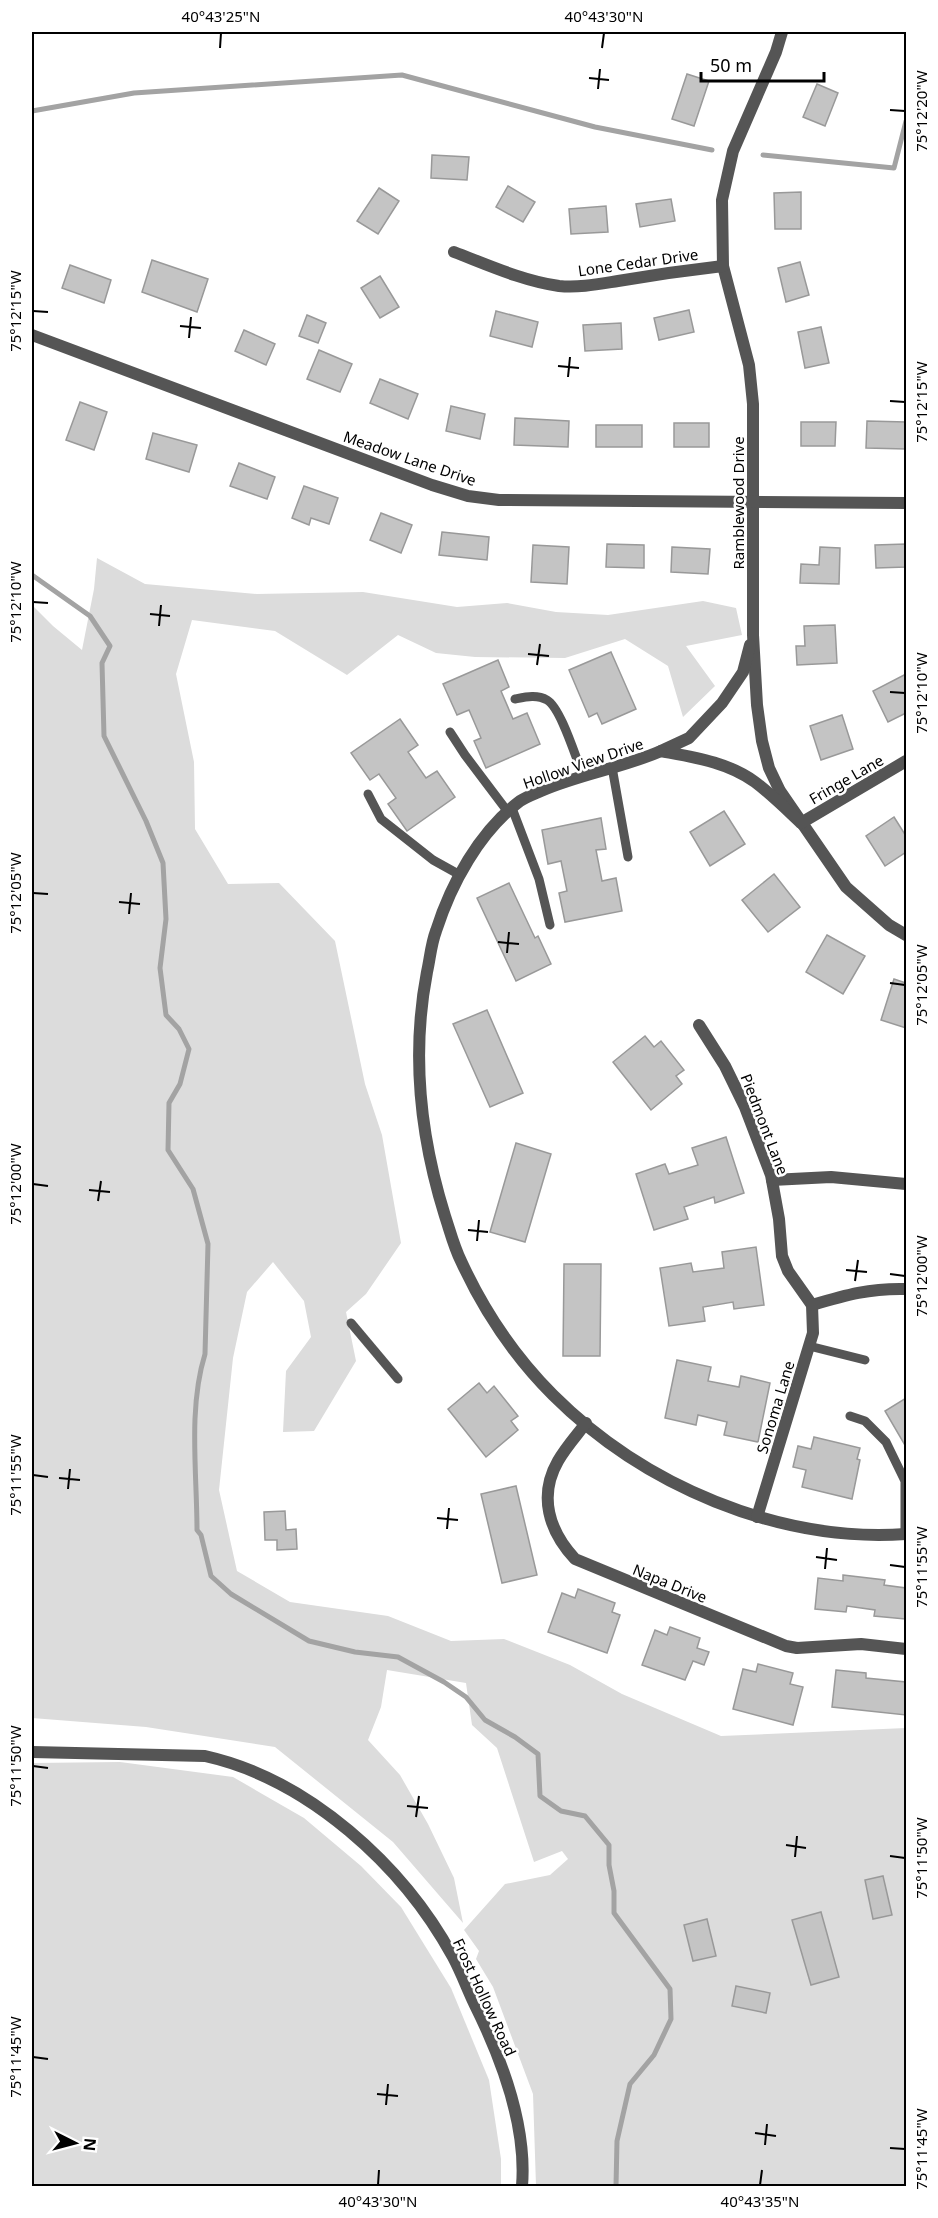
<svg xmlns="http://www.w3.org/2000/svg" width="938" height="2218" viewBox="0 0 938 2218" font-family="'Noto Sans',sans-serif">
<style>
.green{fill:#dcdcdc}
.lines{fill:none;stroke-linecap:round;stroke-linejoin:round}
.stream{stroke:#a3a3a3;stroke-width:5}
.building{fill:#c4c4c4;stroke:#999;stroke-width:1.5}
.lane{stroke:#555;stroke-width:9}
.street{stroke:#555;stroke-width:12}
.ticks{fill:none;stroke:#000;stroke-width:2}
.labels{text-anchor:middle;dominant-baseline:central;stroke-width:5;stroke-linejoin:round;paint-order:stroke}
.street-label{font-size:15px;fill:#000;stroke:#fff}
.neatline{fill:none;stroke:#000;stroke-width:2}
.ticks-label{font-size:15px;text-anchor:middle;fill:#000}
</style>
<rect width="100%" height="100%" fill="#fff"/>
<g class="green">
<polygon points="97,558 145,584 257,594 363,592 457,607 507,603 556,612 608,615 703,601 736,608 742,635 686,646 715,686 683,717 668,666 625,639 565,658 475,657 436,653 398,635 347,675 275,631 192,620 176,674 194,762 195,829 228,884 279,883 335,941 365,1084 382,1135 401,1243 366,1294 346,1312 356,1361 314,1431 283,1432 286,1371 311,1337 304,1301 273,1262 247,1292 233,1358 219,1490 237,1571 290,1602 388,1616 451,1641 504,1639 570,1665 622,1694 721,1736 906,1728 906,2186 536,2186 533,2094 493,1987 476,1959 479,1951 464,1930 505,1884 550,1875 568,1859 562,1851 534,1862 497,1748 472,1725 466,1683 387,1670 381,1707 368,1740 400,1775 428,1824 454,1878 463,1923 393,1842 275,1747 146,1727 32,1718 32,605 53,626 82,650 94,589"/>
<polygon points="120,1762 233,1777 304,1818 361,1866 401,1907 451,1988 489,2080 501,2159 501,2186 32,2186 32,1763"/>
</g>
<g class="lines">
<g class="stream">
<polyline points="32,111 134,93 402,75 595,127 712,150"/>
<polyline points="763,155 894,168 906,121"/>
<path d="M32 575 90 616 110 646 102 663 104 736 146 821 163 863 166 919 160 968 166 1015 179 1029 189 1049 180 1084 169 1103 168 1150 193 1189 208 1244 205 1354C188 1409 197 1473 197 1530L201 1535 211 1576 231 1594 309 1641 355 1652 398 1657 444 1682 466 1697 485 1720 515 1737 538 1754 540 1796 561 1811 585 1816 609 1845V1865L614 1891V1913L670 1989 671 2019 654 2055 630 2084 617 2141 616 2186"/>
</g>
</g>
<g class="building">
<polygon points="687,74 709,81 694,126 672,119"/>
<polygon points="817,84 838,93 825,126 803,117"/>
<polygon points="432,155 469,157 467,180 431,178"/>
<polygon points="508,186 535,202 523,222 496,207"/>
<polygon points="379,188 399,201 378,234 357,221"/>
<polygon points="801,192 801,229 775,229 774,193"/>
<polygon points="671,199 675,221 640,227 636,204"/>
<polygon points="606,206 608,232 571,234 569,209"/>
<polygon points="152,260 208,279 197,312 142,292"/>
<polygon points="800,262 809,295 786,302 778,268"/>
<polygon points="70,265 111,280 104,303 62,288"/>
<polygon points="380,276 399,307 380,318 361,288"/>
<polygon points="689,310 694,332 659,340 654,318"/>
<polygon points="496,311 538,322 532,347 490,336"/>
<polygon points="307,315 326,323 318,343 299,336"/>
<polygon points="621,323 622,349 585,351 583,325"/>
<polygon points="821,327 829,363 805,368 798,332"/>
<polygon points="244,330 275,344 266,365 235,351"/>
<polygon points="319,350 352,364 340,392 307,379"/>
<polygon points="380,379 418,394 408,419 370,403"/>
<polygon points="80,402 107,412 94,450 66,440"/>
<polygon points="451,406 485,414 480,439 446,431"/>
<polygon points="515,418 569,421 568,447 514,445"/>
<polygon points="867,421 906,422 906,449 866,448"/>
<polygon points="801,422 836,422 835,446 801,446"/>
<rect x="674" y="423" width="35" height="24"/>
<rect x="596" y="425" width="46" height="22"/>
<polygon points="153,433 197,445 189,472 146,459"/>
<polygon points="239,463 275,477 267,499 230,486"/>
<polygon points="304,486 338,498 329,524 311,518 309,525 292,518"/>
<polygon points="381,513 412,525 401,553 370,540"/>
<polygon points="442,532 489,537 487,560 439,555"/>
<polygon points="607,544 644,545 644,568 606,567"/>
<polygon points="906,544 906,567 876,568 875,545"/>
<polygon points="533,545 569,547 567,584 531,582"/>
<polygon points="672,547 710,549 708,574 671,572"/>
<polygon points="820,547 840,548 839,584 800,583 801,564 819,565"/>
<polygon points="835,625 837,663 797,665 796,646 805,646 804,626"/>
<polygon points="611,652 636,709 602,724 597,713 589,717 569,670"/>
<polygon points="498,660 509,687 501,691 513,719 527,713 540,744 486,768 474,741 481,738 469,710 457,715 443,684"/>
<polygon points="906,674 906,713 888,722 873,691"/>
<polygon points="842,715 853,749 821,760 810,726"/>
<polygon points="400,719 418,745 408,752 426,778 437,771 455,797 407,831 388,804 396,798 379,774 370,780 351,753"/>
<polygon points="724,811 745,844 710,866 690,832"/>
<polygon points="894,817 906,836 906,852 885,866 866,836"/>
<polygon points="601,818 606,849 596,850 602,881 616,878 622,911 565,922 559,893 567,891 561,861 548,864 542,830"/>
<polygon points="774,874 800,907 768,932 742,900"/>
<polygon points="509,883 535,938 538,936 551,964 516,981 477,898"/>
<polygon points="827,935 865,956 843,994 806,972"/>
<polygon points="894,979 906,983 906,1028 881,1020"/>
<polygon points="487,1010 523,1093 490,1107 453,1024"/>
<polygon points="645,1036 654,1047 661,1041 684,1070 676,1076 682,1084 651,1110 613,1062"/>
<polygon points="726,1137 744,1193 715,1203 714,1197 684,1207 688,1219 654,1230 636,1174 665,1164 669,1174 698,1165 692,1148"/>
<polygon points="516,1143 551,1154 525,1242 490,1232"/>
<polygon points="756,1247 764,1305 734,1309 733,1302 703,1307 705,1321 669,1326 660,1268 691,1263 693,1272 724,1268 722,1252"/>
<polygon points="564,1264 601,1264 600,1356 563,1356"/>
<polygon points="677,1360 711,1367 708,1381 739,1387 741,1376 770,1383 758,1442 724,1435 727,1422 698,1415 696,1425 665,1418"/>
<polygon points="479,1383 487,1393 494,1386 518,1416 511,1421 518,1430 486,1457 448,1409"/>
<polygon points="906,1398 906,1447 885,1411"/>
<polygon points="814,1437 860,1448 857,1459 860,1460 852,1499 802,1487 806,1470 793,1467 798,1446 811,1449"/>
<polygon points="516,1486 537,1575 502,1583 481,1494"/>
<polygon points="285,1511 286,1530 296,1529 297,1549 277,1550 277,1540 265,1540 264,1512"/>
<polygon points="843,1575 885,1580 884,1585 906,1588 905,1619 874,1616 875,1610 847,1606 846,1612 815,1609 818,1578 843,1581"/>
<polygon points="578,1589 615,1603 612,1612 620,1615 607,1653 548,1632 562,1593 575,1598"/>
<polygon points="670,1627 700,1638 697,1648 709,1652 704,1665 693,1661 685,1680 642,1665 655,1630 667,1635"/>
<polygon points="758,1664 793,1673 790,1684 803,1687 793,1725 733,1709 743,1669 756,1672"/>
<polygon points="836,1670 866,1673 866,1678 906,1682 906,1715 832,1707"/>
<polygon points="883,1876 892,1915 873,1919 865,1880"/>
<polygon points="821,1912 839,1977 811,1985 792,1920"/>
<polygon points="707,1919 716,1956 693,1961 684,1925"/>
<polygon points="736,1986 770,1993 766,2013 732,2006"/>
</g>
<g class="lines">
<g class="lane">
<path d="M515 699C525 697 537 694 547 700 561 708 576 759 583 775"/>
<polyline points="450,732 465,755 508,812"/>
<polyline points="612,767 628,857"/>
<polyline points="368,794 381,819 433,860 460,875"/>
<polyline points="512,808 539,879 550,925"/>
<polyline points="351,1323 398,1379"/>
<polyline points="809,1346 865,1360"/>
<polyline points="850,1416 865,1421 886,1442 905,1481 905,1534"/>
</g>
<g class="street">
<polyline points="782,32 776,52 733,151 722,200 723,266 749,365 753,404 753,635 757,705 762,741 769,768 780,791 846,887 889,925 906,935"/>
<path d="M454 252C488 265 523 281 559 286 579 288 599 284 618 281 653 275 688 270 723 266"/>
<polyline points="32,335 432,485 468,496 499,500 906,503"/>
<path d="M750 645 743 672 722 703 689 738 661 751C693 757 728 762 755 782 771 794 786 809 801 823L906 761"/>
<path d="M661 751C622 768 580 774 541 791 534 794 526 797 520 801 479 832 451 884 436 931 431 944 430 959 427 972 411 1055 420 1136 445 1216 450 1231 454 1247 461 1261 483 1309 515 1357 553 1395 643 1485 778 1543 906 1534"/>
<polyline points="699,1025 725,1066 745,1107 771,1175 779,1219 782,1256 788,1271 812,1305 813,1333 757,1517"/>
<polyline points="772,1180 831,1177 906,1184"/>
<path d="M812 1305C846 1295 870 1288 906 1289"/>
<path d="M586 1423C577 1435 566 1447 558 1461 538 1496 549 1531 575 1559L786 1646 797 1648 861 1644 906 1649"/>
<path d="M32 1752 205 1756C308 1779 403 1865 453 1957 461 1972 467 1988 474 2003 501 2057 527 2125 522 2186"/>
</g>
</g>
<path class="ticks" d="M220 48 221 33M602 48 604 33M589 78 609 80M598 89 600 69M890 110 905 111M33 311 48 312M180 326 201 328M189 338 191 317M558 366 579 368M568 377 570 357M890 401 905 402M33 602 48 603M150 614 170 616M159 626 161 605M528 654 549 656M537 665 540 644M890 692 905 693M33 893 48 894M119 902 140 904M129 914 131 893M498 942 519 944M507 953 509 932M890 983 905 985M33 1184 48 1186M89 1190 110 1192M98 1201 101 1181M468 1230 488 1232M477 1241 479 1220M846 1270 867 1272M890 1274 905 1276M855 1281 858 1260M33 1475 48 1477M59 1478 80 1480M68 1489 70 1469M437 1518 458 1520M447 1529 449 1508M816 1557 837 1560M890 1565 905 1567M825 1569 827 1548M33 1766 48 1768M407 1806 428 1808M416 1817 419 1796M786 1845 806 1848M890 1856 905 1858M795 1857 797 1836M33 2057 48 2059M377 2094 398 2096M386 2105 388 2084M755 2133 776 2136M765 2145 767 2124M890 2148 905 2149M378 2185 379 2170M760 2185 762 2170"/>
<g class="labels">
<g class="street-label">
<text transform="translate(638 262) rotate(-8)">Lone Cedar Drive</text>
<text transform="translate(410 458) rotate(19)">Meadow Lane Drive</text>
<text transform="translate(738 503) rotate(-90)">Ramblewood Drive</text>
<text transform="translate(583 763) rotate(-19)">Hollow View Drive</text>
<text transform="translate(846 779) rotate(-30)">Fringe Lane</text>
<text transform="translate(765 1124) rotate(69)">Piedmont Lane</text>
<text transform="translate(775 1407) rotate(-73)">Sonoma Lane</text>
<text transform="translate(670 1583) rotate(22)">Napa Drive</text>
<text transform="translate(485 1997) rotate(65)">Frost Hollow Road</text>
</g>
</g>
<rect width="938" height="2218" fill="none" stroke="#ffffff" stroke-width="66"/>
<g transform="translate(75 2143) rotate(96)" stroke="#ffffff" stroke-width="4.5" paint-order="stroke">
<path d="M0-4.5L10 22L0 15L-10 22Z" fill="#000000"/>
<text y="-9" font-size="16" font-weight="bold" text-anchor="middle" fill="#000000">N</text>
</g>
<path d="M701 72v9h123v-9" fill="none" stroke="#000000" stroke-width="3"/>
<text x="710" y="72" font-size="18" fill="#000000" stroke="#ffffff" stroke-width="4.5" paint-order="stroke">50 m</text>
<rect x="33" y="33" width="872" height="2152" class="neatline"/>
<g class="ticks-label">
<text x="221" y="22">40°43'25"N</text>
<text x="604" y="22">40°43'30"N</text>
<text transform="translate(922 111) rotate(-90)" y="5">75°12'20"W</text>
<text transform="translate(16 311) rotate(-90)" y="5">75°12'15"W</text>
<text transform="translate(922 402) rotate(-90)" y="5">75°12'15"W</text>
<text transform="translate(16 602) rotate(-90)" y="5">75°12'10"W</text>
<text transform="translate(922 693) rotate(-90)" y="5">75°12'10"W</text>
<text transform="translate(16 893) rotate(-90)" y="5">75°12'05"W</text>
<text transform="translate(922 985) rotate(-90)" y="5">75°12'05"W</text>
<text transform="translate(16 1184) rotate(-90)" y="5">75°12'00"W</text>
<text transform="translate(922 1276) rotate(-90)" y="5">75°12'00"W</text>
<text transform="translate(16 1475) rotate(-90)" y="5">75°11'55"W</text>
<text transform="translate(922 1567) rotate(-90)" y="5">75°11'55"W</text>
<text transform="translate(16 1766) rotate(-90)" y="5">75°11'50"W</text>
<text transform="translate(922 1858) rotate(-90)" y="5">75°11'50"W</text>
<text transform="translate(16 2057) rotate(-90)" y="5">75°11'45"W</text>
<text transform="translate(922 2149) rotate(-90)" y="5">75°11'45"W</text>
<text x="378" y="2207">40°43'30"N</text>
<text x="760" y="2207">40°43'35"N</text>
</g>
</svg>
